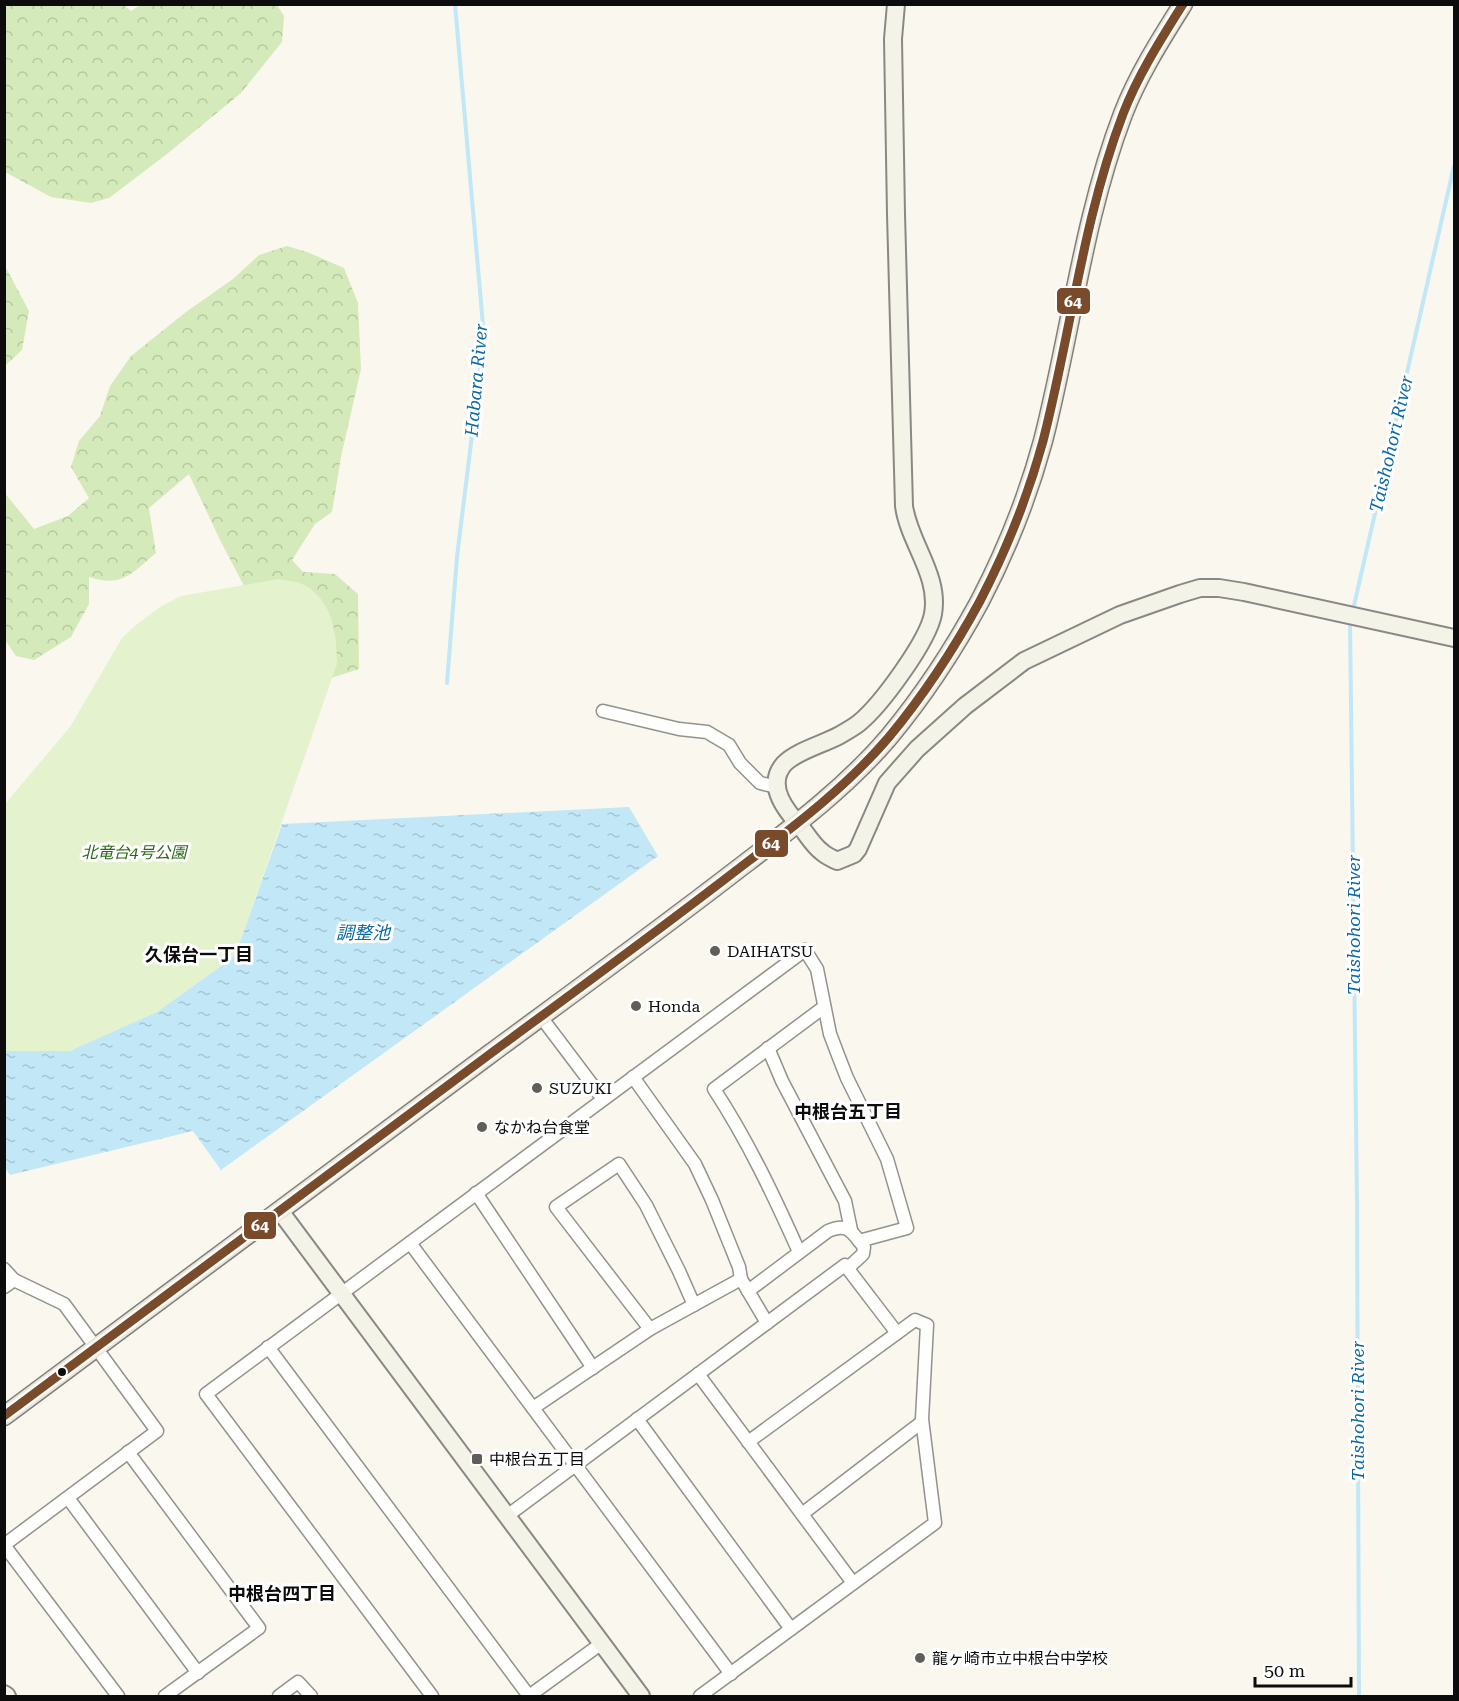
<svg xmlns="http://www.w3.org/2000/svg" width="1459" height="1701" viewBox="0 0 1459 1701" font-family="'Roboto Serif','Noto Sans JP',serif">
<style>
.forest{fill:url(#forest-crowns)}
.park{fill:#e4f2cd}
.water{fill:url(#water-ripples)}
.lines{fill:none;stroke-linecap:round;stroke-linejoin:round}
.stream{stroke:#c2e7f7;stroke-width:4}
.street-casing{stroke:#93928e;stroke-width:15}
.secondary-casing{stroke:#8a8885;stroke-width:20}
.primary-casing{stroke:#807f7c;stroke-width:21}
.street{stroke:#fefefd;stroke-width:12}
.secondary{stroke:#f4f3e8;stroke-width:16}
.primary{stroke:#ece6d6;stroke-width:18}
.bus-1-casing{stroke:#fff;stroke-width:14}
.bus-1{stroke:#7a4b2a;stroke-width:9}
.poi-dot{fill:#5f5e5b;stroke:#fff;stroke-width:2}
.bus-dot{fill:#0c0c0c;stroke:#fff;stroke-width:2}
.labels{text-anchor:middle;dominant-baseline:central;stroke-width:6;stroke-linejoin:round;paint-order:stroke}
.park-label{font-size:16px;font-style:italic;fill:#2b6817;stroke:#fff}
.poi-label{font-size:16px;fill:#0c0c0c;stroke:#fff;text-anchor:start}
.water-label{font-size:18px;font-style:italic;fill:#0b69a7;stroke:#fff}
.neighbourhood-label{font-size:18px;font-weight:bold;fill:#0c0c0c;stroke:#fff}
.line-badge{stroke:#fff;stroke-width:2}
.badge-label{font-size:16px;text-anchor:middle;font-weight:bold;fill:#fff}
</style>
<defs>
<pattern id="forest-crowns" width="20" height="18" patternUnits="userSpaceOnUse" patternTransform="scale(1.5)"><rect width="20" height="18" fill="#d5eaba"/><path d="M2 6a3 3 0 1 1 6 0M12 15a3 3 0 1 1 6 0" fill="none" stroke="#b6c89f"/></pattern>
<pattern id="water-ripples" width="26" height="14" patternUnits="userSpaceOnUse" patternTransform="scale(1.5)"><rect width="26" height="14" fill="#c2e7f7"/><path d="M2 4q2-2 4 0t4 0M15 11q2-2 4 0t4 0" fill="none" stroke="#a6c5d3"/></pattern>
</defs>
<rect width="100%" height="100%" fill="#faf7ef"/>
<g class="forest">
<polygon points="142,4 277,5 284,16 282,42 241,93 167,154 109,198 91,203 51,197 5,172 5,5 124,5 131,11"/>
<path d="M287 246 307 252 344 268 358 303 361 369 341 457 332 512 315 524 292 560 303 572 335 574 358 594 359 669 325 680 5 1051 254 605 220 540 189 474 149 508 156 553C132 573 122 588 89 577V604L71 637 34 660 16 656 5 640 4 492 34 529 68 516 89 498 71 467 79 441 100 416 110 386 131 356 186 312 233 279 259 255Z"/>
<polygon points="5,266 29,311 22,350 5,366"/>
</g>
<path class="park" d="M279 579C286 581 296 581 302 584 333 599 337 634 337 664L235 956 157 1012 70 1052 5 1051V804L70 727 122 638 136 625 160 607 181 596Z"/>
<polygon class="water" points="629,807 658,856 221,1170 193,1131 10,1175 5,1168 5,1051 70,1051 157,1012 235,956 282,824"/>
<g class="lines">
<g class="stream">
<polyline points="1353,610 1454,166"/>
<polyline points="1350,620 1357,1206 1359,1696"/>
<polyline points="447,683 457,557 484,337 455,4"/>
</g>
<defs>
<g id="street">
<polyline points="603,711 679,729 707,732 729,745 740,763 760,783 777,787"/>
<polyline points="541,1017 603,1099"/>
<polyline points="768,1048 782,1081 845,1201 851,1230"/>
<polyline points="633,1077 695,1164 712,1200 739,1267 741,1279 767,1323"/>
<polyline points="476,1193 593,1368"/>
<polyline points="410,1243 731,1674"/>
<path d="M799 1252C774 1196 748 1141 714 1089L824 1007"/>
<polyline points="4,1269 14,1280 64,1304 157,1431 4,1545"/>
<polyline points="4,1287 14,1280"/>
<path d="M748 1291 828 1231C848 1222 852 1232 864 1247L863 1254 848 1268"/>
<polyline points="650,1329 556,1207 619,1164 646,1205 679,1271 694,1305"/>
<polyline points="268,1347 529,1696"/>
<polyline points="698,1374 853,1583"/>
<polyline points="533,1408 650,1329 741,1279"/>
<polyline points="637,1419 791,1629"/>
<polyline points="128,1452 259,1628 165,1696"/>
<polyline points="68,1498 198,1673"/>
<polyline points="802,1514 922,1422"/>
<polyline points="507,1516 845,1265 897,1333"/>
<polyline points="4,1545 118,1696"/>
<polyline points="279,1696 298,1682 311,1696"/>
<polyline points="432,1696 206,1394 805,950 817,969 830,1034 838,1055 847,1078 887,1159 907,1228 859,1241"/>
<polyline points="529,1696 602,1643"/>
<polyline points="700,1696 935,1523 922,1419 927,1325 915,1320 748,1442"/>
</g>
<g id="secondary">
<path d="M896 4 893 39 896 214 904 506C909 543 940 575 933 614 928 641 881 705 859 723 854 727 847 731 840 735 824 744 796 751 784 764 764 787 789 814 804 831 809 838 815 847 822 852 826 856 832 858 837 861L854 854 858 849 887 783 917 749 965 706 1024 661 1120 615 1180 594 1200 588H1219L1244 592 1454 638"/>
<polyline points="280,1211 641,1696"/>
<polyline points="4,1694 7,1696"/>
</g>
<path id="primary" d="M4 1416C166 1295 328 1174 490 1054 570 995 651 936 729 876 785 833 843 791 889 737 923 696 954 649 980 601 1006 551 1028 496 1043 441 1071 332 1083 219 1123 114 1138 75 1161 39 1183 4"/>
</defs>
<use href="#street" class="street-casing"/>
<use href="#secondary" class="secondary-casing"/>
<use href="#primary" class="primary-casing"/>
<use href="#street" class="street"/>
<use href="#secondary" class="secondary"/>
<use href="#primary" class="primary"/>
<defs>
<path id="bus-1" d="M4 1416C166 1295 328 1174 490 1054 570 995 651 936 729 876 785 833 843 791 889 737 923 696 954 649 980 601 1006 551 1028 496 1043 441 1071 332 1083 219 1123 114 1138 75 1161 39 1183 4"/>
</defs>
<use href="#bus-1" class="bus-1-casing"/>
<use href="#bus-1" class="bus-1"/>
</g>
<g class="poi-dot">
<circle cx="715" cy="951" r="6"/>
<circle cx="636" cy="1006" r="6"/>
<circle cx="537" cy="1088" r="6"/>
<circle cx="482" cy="1127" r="6"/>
<rect x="471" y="1453" width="12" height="12" rx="3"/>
<circle cx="920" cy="1658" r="6"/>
</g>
<circle class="bus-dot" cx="62" cy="1372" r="5"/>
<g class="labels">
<g class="park-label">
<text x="134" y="852">北竜台4号公園</text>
</g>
<g class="poi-label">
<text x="727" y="951">DAIHATSU</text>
<text x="648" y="1006">Honda</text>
<text x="549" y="1088">SUZUKI</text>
<text x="494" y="1127">なかね台食堂</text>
<text x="489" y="1459">中根台五丁目</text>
<text x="932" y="1658">龍ヶ崎市立中根台中学校</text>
</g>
<g class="water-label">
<text transform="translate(476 380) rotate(-85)">Habara River</text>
<text transform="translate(1391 444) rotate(-77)">Taishohori River</text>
<text transform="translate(1353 925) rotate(-90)">Taishohori River</text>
<text x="363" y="932">調整池</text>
<text transform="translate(1357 1411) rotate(-90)">Taishohori River</text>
</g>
<g class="neighbourhood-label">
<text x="199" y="954">久保台一丁目</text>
<text x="848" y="1111">中根台五丁目</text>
<text x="282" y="1593">中根台四丁目</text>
</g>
</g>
<g class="line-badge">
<rect x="1056" y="287" width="35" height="28" rx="6" fill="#7a4b2a"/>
<rect x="754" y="829" width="35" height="29" rx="6" fill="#7a4b2a"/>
<rect x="243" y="1211" width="34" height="29" rx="6" fill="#7a4b2a"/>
</g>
<g class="badge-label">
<text x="1073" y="307">64</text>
<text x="771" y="849">64</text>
<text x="260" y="1231">64</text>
</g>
<rect width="1459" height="1701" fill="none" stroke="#0c0c0c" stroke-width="12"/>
<path d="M1255 1677v9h96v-9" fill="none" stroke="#0c0c0c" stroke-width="3"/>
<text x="1264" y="1677" font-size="18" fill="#0c0c0c" stroke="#ffffff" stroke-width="4.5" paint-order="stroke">50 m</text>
</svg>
